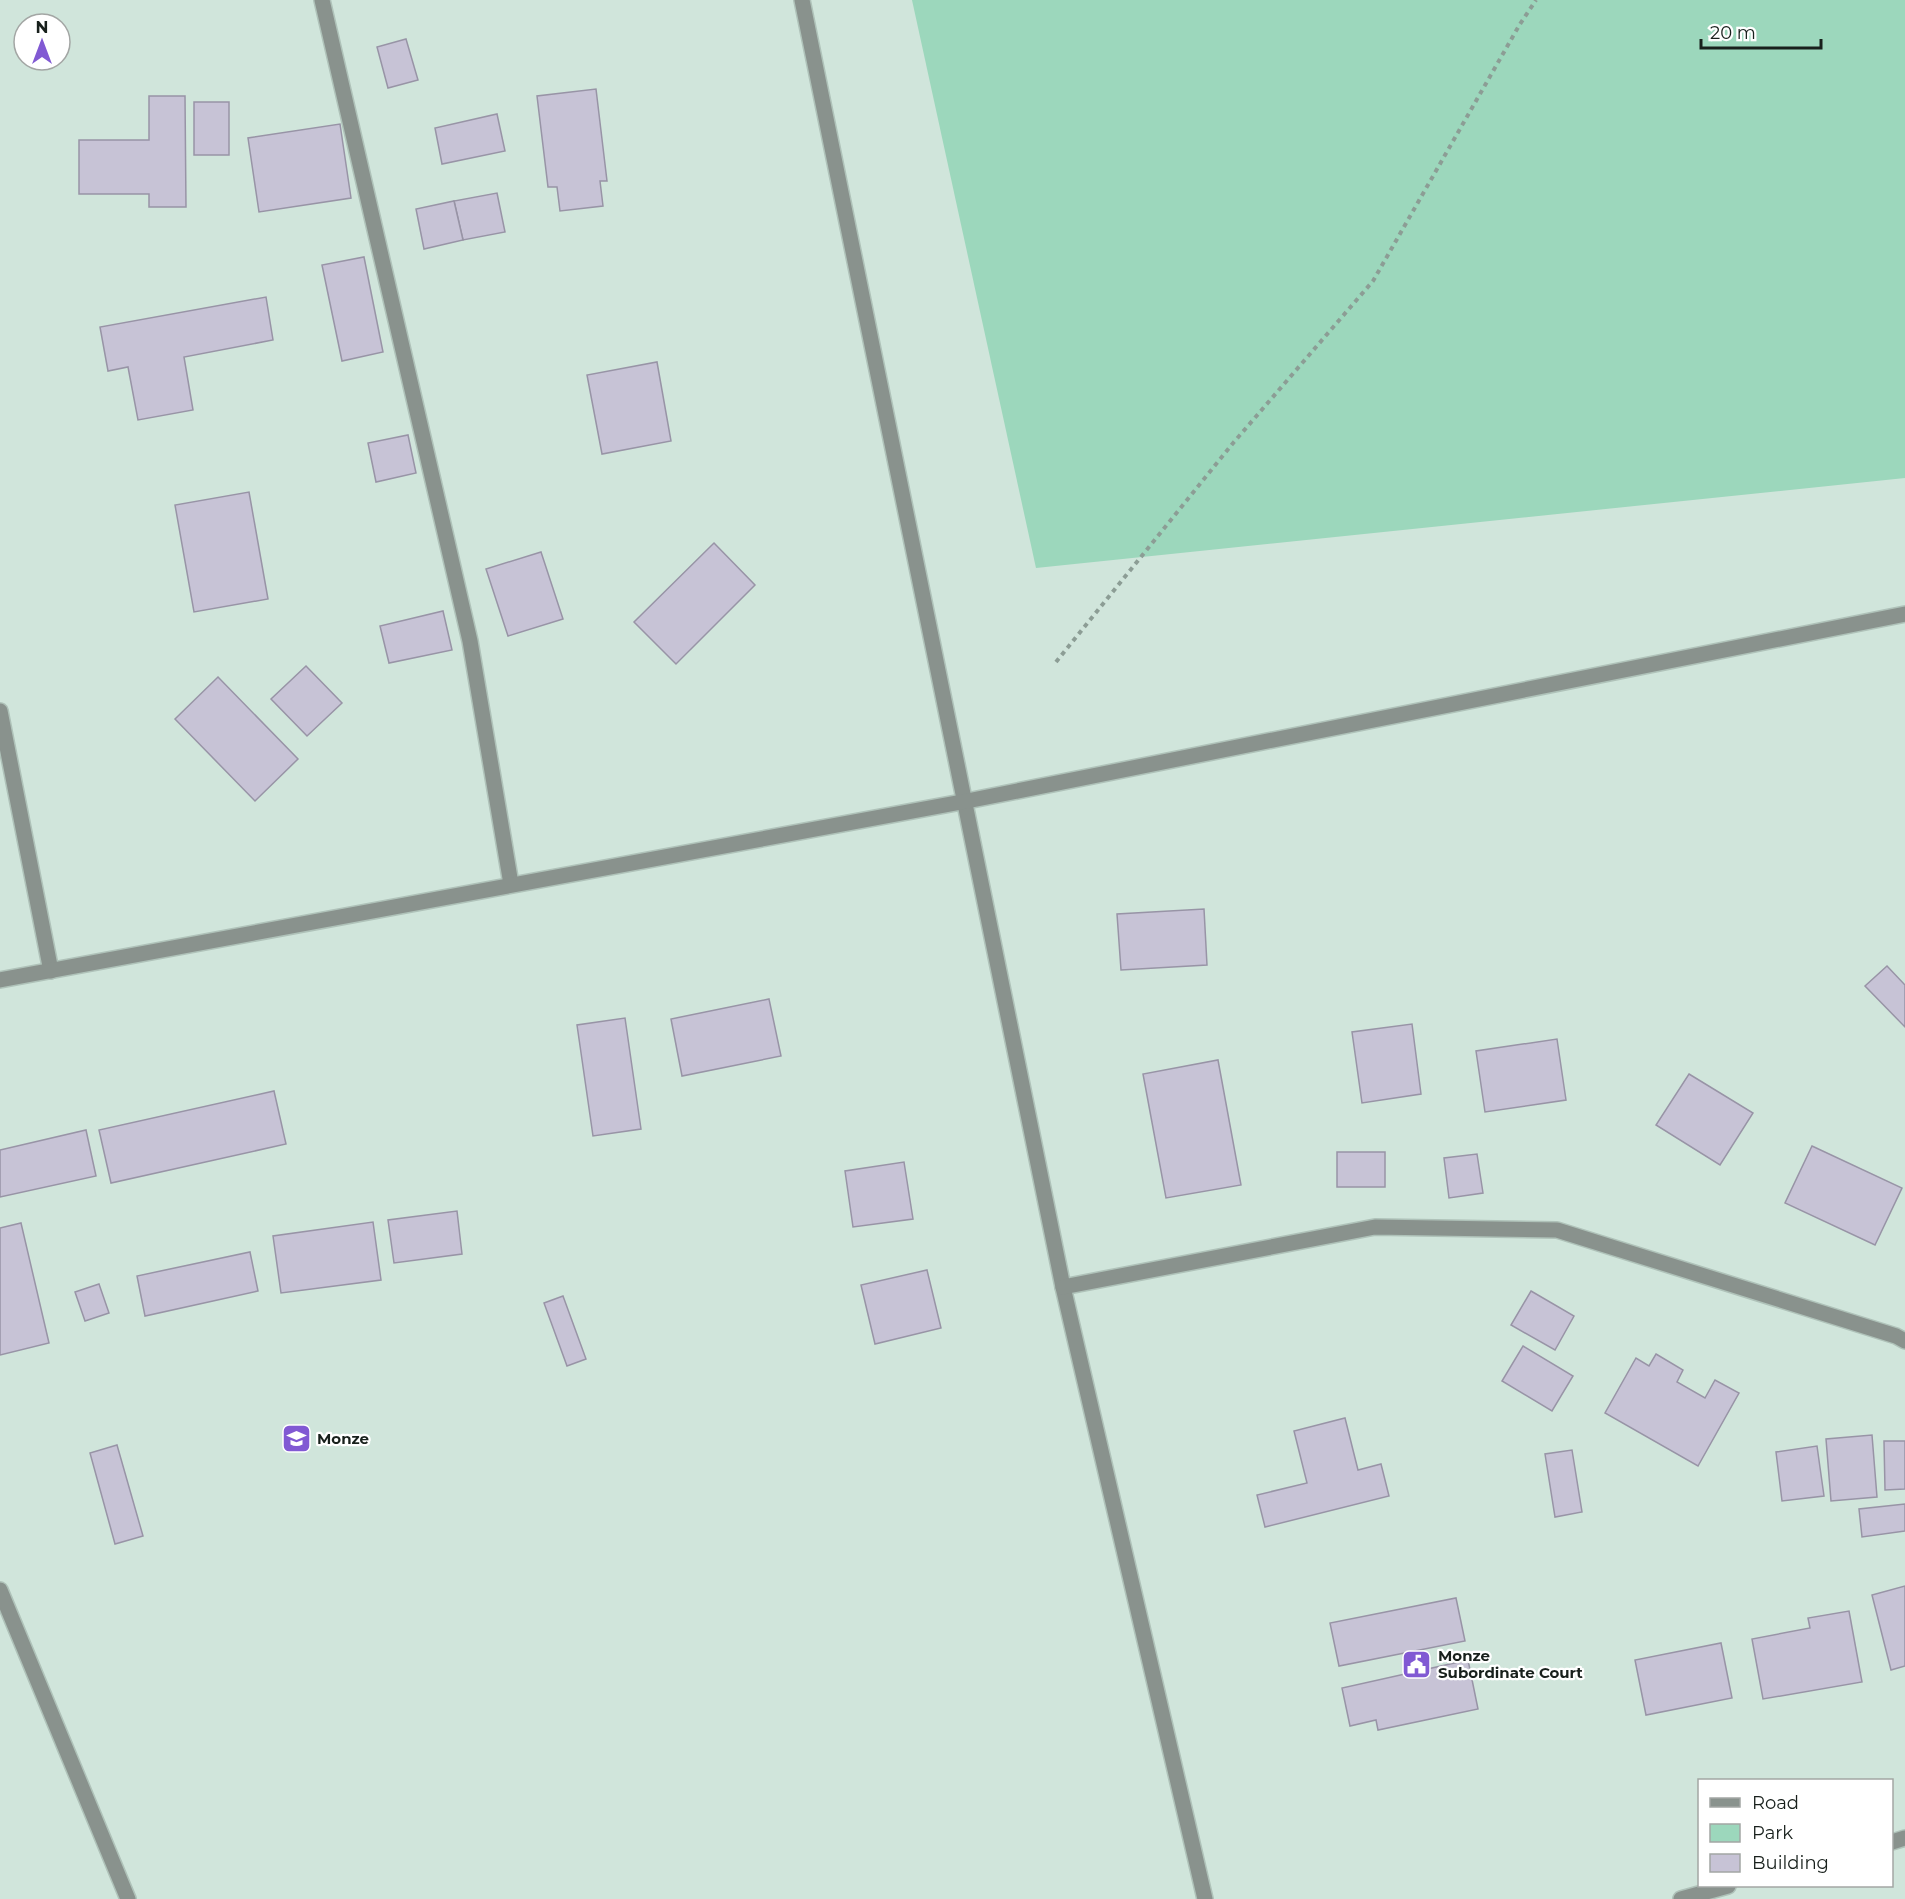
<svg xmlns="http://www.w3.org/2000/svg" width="1905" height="1899" viewBox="0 0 1905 1899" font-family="Montserrat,sans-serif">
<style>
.green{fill:#9cd7bc}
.building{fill:#c7c3d6;stroke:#9894a6;stroke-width:1.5}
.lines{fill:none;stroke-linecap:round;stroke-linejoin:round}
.minor-casing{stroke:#afc2b9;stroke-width:18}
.tertiary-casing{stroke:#afc2b9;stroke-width:18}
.path{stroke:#8c9d95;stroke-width:4;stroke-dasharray:4.5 4.5;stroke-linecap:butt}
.minor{stroke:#89928d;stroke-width:15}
.tertiary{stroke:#89928d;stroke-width:15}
.labels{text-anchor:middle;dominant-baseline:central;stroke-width:4.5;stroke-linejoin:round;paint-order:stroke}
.poi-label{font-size:15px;font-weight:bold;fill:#18201c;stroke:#fff;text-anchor:start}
</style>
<rect width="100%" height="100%" fill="#d0e5db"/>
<polygon class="green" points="912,0 1905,0 1905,478 1036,568"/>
<g class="building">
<polygon points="406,39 418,80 388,88 377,47"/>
<polygon points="596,89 607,181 600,181 603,206 560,211 557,187 548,187 537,96"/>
<polygon points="149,96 185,96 186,207 149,207 149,194 79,194 79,140 149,140"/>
<rect x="194" y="102" width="35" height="53"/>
<polygon points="497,114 505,151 442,164 435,128"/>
<polygon points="340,124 351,198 259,212 248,138"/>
<polygon points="497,193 505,232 463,240 454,201"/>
<polygon points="454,201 463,240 424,249 416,209"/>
<polygon points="364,257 383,352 342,361 322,265"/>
<polygon points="266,297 273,340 184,357 193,410 138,420 128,367 108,371 100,327"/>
<polygon points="657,362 671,441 602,454 587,375"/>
<polygon points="408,435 416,473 376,482 368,443"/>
<polygon points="249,492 268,599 194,612 175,505"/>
<polygon points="714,543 755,585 676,664 634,622"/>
<polygon points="541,552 563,619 508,636 486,569"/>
<polygon points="443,611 452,650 389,663 380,626"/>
<polygon points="306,666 342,703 307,736 271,699"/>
<polygon points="218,677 298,759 255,801 175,719"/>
<polygon points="1204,909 1207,965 1121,970 1117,914"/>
<polygon points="1887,966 1905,985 1905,1027 1865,986"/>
<polygon points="769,999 781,1056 682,1076 671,1019"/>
<polygon points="625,1018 641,1129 593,1136 577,1025"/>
<polygon points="1412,1024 1421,1094 1362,1103 1352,1032"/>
<polygon points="1557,1039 1566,1100 1485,1112 1476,1051"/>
<polygon points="1218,1060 1241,1185 1166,1198 1143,1074"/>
<polygon points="1689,1074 1753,1113 1720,1165 1656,1125"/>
<polygon points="274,1091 286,1144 111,1183 99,1130"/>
<polygon points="86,1130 96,1176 0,1197 0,1150"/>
<polygon points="1812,1146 1902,1188 1875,1245 1785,1203"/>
<rect x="1337" y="1152" width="48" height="35"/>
<polygon points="1477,1154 1483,1193 1449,1198 1444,1158"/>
<polygon points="904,1162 913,1219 853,1227 845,1171"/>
<polygon points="457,1211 462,1254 394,1263 388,1220"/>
<polygon points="373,1222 381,1280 281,1293 273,1236"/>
<polygon points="21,1223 49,1343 0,1355 0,1228"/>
<polygon points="250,1252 258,1291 145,1316 137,1276"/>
<polygon points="927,1270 941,1328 875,1344 861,1285"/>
<polygon points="99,1284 109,1313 85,1321 75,1292"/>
<polygon points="1531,1291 1574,1316 1555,1350 1511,1325"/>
<polygon points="563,1296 586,1359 567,1366 544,1303"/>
<polygon points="1523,1346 1573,1376 1552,1411 1502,1381"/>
<polygon points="1656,1354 1683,1370 1677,1382 1705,1398 1715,1380 1739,1393 1698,1466 1605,1413 1636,1358 1649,1366"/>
<polygon points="1345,1418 1358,1470 1381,1464 1389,1496 1265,1527 1257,1495 1307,1483 1294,1431"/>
<polygon points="1872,1435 1877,1497 1831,1501 1826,1439"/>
<polygon points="1884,1441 1905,1441 1905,1489 1885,1490"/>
<polygon points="117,1445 143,1536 115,1544 90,1453"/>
<polygon points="1817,1446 1824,1496 1782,1501 1776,1452"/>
<polygon points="1572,1450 1582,1512 1555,1517 1545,1454"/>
<polygon points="1905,1504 1905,1531 1862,1537 1859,1509"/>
<polygon points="1905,1586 1905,1666 1891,1670 1872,1595"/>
<polygon points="1456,1598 1465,1641 1339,1666 1330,1623"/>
<polygon points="1849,1611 1862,1682 1763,1699 1752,1639 1810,1628 1808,1618"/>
<polygon points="1721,1643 1732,1698 1646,1715 1635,1660"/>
<polygon points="1468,1660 1478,1709 1378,1730 1376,1720 1350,1726 1342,1688"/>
</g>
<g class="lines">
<defs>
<g id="minor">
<polyline points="322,0 470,641 511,884"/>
<polyline points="802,0 1063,1287 1205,1899"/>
<polyline points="0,711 51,971"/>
<polyline points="1063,1287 1375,1227 1557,1230 1896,1336 1905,1341"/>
<polyline points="0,1590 128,1899"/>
<polyline points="1892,1842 1905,1838"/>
<polyline points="1681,1899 1728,1886"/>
</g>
<polyline id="tertiary" points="0,980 967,801 1905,614"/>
</defs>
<use href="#minor" class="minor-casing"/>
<use href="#tertiary" class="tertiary-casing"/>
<polyline class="path" points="1056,662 1234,442 1373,281 1520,24 1536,0"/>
<use href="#minor" class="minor"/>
<use href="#tertiary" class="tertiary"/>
</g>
<defs>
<symbol id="school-square" viewBox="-11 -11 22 22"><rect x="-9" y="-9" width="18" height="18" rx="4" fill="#8159d3" stroke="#fff"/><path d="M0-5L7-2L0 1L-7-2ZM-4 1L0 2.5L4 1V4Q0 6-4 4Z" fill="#fff"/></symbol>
<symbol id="civic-square" viewBox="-11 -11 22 22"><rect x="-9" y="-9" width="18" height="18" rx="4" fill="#8159d3" stroke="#fff"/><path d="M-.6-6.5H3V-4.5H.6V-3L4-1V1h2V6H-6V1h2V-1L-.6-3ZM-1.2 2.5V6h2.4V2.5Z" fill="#fff"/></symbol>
</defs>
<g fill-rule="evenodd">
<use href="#school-square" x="280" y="1422" width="33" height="33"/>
<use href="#civic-square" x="1400" y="1648" width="33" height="33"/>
</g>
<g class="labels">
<g class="poi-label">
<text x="317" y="1438">Monze</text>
<text x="1438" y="1655">Monze<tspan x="1438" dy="17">Subordinate Court</tspan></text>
</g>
</g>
<rect x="1698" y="1779" width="195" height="108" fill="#ffffff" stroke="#a3a6a4" stroke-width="1.5"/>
<rect x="1710" y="1798" width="30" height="9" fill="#89928d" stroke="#a3a6a4" stroke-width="1.5"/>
<text x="1752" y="1809" font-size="18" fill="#18201c">Road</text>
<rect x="1710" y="1824" width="30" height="18" fill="#9cd7bc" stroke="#a3a6a4" stroke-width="1.5"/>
<text x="1752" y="1839" font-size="18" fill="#18201c">Park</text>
<rect x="1710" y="1854" width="30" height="18" fill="#c7c3d6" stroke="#a3a6a4" stroke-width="1.5"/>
<text x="1752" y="1869" font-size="18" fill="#18201c">Building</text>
<g transform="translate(42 42)"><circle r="28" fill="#ffffff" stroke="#a3a6a4" stroke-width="1.5"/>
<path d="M0-4.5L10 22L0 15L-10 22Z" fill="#8159d3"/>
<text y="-9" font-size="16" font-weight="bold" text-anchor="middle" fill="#18201c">N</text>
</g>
<path d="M1701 39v9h120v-9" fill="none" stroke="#18201c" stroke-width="3"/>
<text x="1710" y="39" font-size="18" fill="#18201c" stroke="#ffffff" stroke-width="4.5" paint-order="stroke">20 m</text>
</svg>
